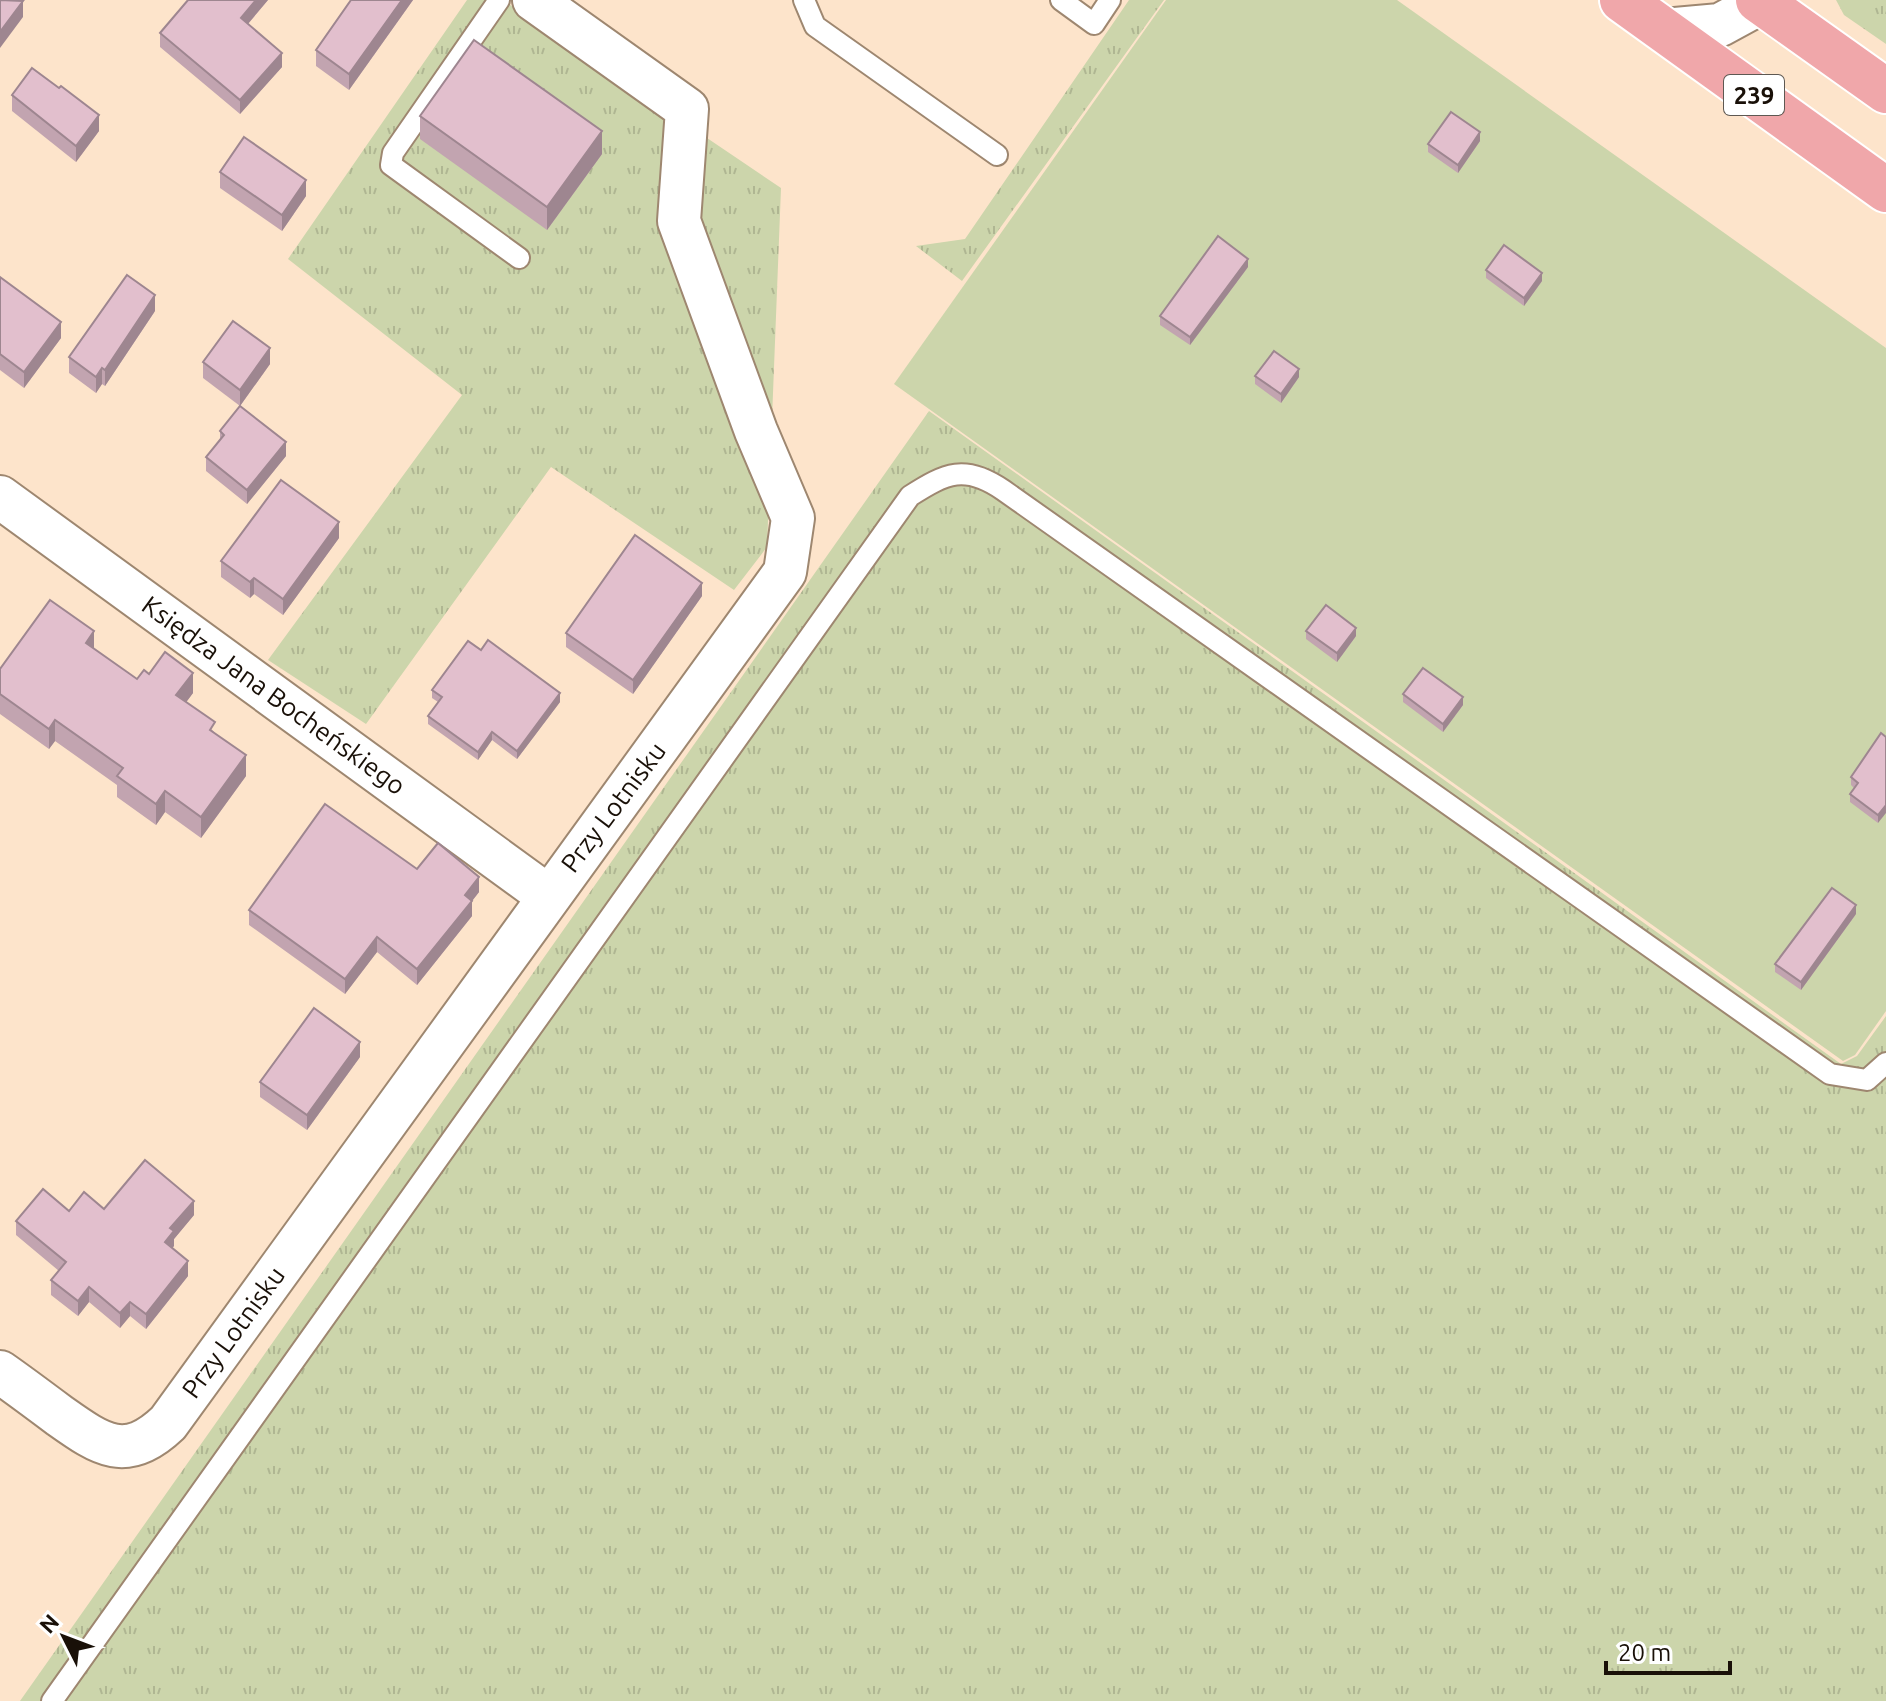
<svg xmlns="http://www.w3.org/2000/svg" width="1886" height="1701" viewBox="0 0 1886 1701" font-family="Ubuntu,sans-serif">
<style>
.grass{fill:url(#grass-tufts)}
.garden{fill:#ccd5ab}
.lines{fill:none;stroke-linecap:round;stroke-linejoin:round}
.lane-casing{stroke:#9e8770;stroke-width:24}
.street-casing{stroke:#9e8770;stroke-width:46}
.primary-casing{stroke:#fff;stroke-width:48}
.lane{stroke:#fff;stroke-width:20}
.street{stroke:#fff;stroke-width:42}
.primary{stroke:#f0a7aa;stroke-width:44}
.wall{fill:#c2a4b0}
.shaded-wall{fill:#9e8690}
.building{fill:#e2bfcd;stroke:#9e8690;stroke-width:2}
.labels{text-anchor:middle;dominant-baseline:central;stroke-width:6;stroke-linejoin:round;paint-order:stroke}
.shield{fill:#fff;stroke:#5e5852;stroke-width:2}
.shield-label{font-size:24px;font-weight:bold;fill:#191008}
.street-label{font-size:26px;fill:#191008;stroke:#fff}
</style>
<defs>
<pattern id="grass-tufts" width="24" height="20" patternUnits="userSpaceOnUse" patternTransform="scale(2)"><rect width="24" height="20" fill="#ccd5ab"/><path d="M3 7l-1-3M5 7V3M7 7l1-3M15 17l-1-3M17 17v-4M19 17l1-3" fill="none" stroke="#afb692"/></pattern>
</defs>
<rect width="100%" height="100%" fill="#fde4cb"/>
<g class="grass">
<polygon points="467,0 503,0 781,188 767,547 734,590 551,467 366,724 268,660 462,395 288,259"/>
<polygon points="1129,0 1164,0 962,281 916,246 965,239"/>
<polygon points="1836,0 1886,0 1886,44 1844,15"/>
<polygon points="929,411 1841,1064 1857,1056 1886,1016 1886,1701 20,1701"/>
</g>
<polygon class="garden" points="1166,0 1397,0 1886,348 1886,1011 1855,1055 1843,1061 894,384"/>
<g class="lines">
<defs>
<g id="lane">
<polyline points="499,0 393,153 391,165 519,258"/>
<polyline points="804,0 815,26 997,155"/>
<polyline points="1061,0 1094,24 1110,0"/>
<path d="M52 1701 910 496C946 473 965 464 1003 490L1830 1074 1867 1080 1886 1063"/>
</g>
<g id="street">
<polyline points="1664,30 1720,25 1766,0"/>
<polyline points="0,497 548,896"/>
<path d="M0 1372C20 1386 40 1401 60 1416 101 1445 126 1463 168 1423L785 572 793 518 756 431 679 221 687 109 534 0"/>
</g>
<g id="primary">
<polyline points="1622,0 1886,190"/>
<polyline points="1758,0 1886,91"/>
</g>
</defs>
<use href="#lane" class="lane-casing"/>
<use href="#street" class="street-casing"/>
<use href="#primary" class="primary-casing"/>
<use href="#lane" class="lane"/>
<use href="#street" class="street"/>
<use href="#primary" class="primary"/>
</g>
<g class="wall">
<polygon points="188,0 268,0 248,24 282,67 240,114 160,47 160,33"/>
<polygon points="351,0 413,0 349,90 316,66 316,50"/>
<polygon points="12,95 99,131 76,162 12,111"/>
<polygon points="420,116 602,154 547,230 420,139"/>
<polygon points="1480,141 1458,173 1428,152 1428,144"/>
<polygon points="220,172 306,196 282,231 220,188"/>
<polygon points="1248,267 1190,345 1160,325 1160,316"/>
<polygon points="1486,270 1542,281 1524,306 1486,278"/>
<polygon points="0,277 61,338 24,388 0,370"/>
<polygon points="155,311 105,386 102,384 96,393 69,373 69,357"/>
<polygon points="203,362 270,364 240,406 203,378"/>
<polygon points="1255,376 1299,377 1281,403 1255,384"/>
<polygon points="220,431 286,456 247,504 206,471 206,457 220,441"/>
<polygon points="339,538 283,615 254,594 250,598 221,577 221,561"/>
<polygon points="702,596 633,694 566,647 566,633"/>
<polygon points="1306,631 1356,636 1337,662 1306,639"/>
<polygon points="94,649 137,679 149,674 193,693 186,702 215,733 246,776 201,838 165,812 156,825 117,797 117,785 55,741 49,749 0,714 0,669"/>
<polygon points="481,650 560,702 517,759 492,740 478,760 428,724 428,716 438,702 432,698 432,690"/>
<polygon points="1403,694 1463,705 1443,732 1403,702"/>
<polygon points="1881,733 1878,823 1850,802 1850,794 1854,788 1851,785 1851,777"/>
<polygon points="417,869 479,892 472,901 472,916 417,985 377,952 345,994 249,925 249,910"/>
<polygon points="1856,914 1801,990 1775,972 1775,964"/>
<polygon points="360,1057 307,1130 260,1097 260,1082"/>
<polygon points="104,1209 194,1215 174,1239 174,1246 172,1248 188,1276 146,1329 130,1316 120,1328 89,1302 78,1316 51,1295 51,1280 59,1271 16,1235 16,1221 69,1211"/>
</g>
<g class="shaded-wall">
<polygon points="256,0 268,0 241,32 241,18"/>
<polygon points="402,0 413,0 349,90 349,74"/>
<polygon points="23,1 23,17 0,48 0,32"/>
<polygon points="282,53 282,67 240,114 240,100"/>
<polygon points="99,115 99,131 76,162 76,146"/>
<polygon points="602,131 602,154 547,230 547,207"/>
<polygon points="1480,132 1480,141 1458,173 1458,165"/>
<polygon points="306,180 306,196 282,231 282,215"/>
<polygon points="1248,259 1248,267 1190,345 1190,337"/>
<polygon points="1542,273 1542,281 1524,306 1524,298"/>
<polygon points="155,295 155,311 105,386 105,370"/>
<polygon points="61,322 61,338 24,388 24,372"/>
<polygon points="270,348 270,364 240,406 240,390"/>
<polygon points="102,368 102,384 96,393 96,377"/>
<polygon points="1299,369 1299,377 1281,403 1281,394"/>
<polygon points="286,442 286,456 247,504 247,490"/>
<polygon points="339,522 339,538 283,615 283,599"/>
<polygon points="254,578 254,594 250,598 250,582"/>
<polygon points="702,583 702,596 633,694 633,680"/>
<polygon points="1356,628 1356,636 1337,662 1337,653"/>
<polygon points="94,631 94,652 86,643"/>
<polygon points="193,673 193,693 176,716 176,695"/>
<polygon points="560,693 560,702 517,759 517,751"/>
<polygon points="1463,697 1463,705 1443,732 1443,724"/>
<polygon points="55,720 55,741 49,749 49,729"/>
<polygon points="492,732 492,740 478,760 478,752"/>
<polygon points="246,755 246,776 201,838 201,817"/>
<polygon points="165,791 165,812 156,825 156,804"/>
<polygon points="1886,805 1886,813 1878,823 1878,815"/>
<polygon points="479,877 479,892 465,910 465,895"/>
<polygon points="472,901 472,916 417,985 417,969"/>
<polygon points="1856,905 1856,914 1801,990 1801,982"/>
<polygon points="377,937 377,952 345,994 345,979"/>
<polygon points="360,1042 360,1057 307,1130 307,1115"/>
<polygon points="194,1201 194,1215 174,1239 174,1246 165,1256 165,1242 170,1228"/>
<polygon points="188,1261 188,1276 146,1329 146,1314"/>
<polygon points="89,1287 89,1302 78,1316 78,1301"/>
<polygon points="130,1302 130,1316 120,1328 120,1313"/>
</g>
<g class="building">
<polygon points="0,0 23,1 0,32"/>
<polygon points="188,0 256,0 241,18 282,53 240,100 160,33"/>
<polygon points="351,0 402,0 349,74 316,50"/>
<polygon points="474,40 602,131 547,207 420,116"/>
<polygon points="32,68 59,88 61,86 99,115 76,146 12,95"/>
<polygon points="1451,112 1480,132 1458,165 1428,144"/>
<polygon points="244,137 306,180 282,215 220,172"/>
<polygon points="1218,236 1248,259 1190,337 1160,316"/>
<polygon points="1504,245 1542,273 1524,298 1486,270"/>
<polygon points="127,275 155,295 105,370 102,368 96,377 69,357"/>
<polygon points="0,277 61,322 24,372 0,354"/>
<polygon points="233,321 270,348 240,390 203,362"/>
<polygon points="1274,351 1299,369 1281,394 1255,376"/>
<polygon points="240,406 286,442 247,490 206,457 224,435 220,431"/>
<polygon points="281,480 339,522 283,599 254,578 250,582 221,561"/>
<polygon points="635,535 702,583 633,680 566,633"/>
<polygon points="50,600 94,631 86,643 137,679 144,670 149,674 165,652 193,673 176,695 215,722 210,730 246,755 201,817 165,791 156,804 117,776 123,768 55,720 49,729 0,694 0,669"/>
<polygon points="1326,605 1356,628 1337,653 1306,631"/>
<polygon points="488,640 560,693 517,751 492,732 478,752 428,716 442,697 432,690 468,641 481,650"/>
<polygon points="1423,668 1463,697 1443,724 1403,694"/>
<polygon points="1881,733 1886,737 1886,805 1878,815 1850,794 1858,783 1851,777"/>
<polygon points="325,804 417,869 438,843 479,877 465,895 472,901 417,969 377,937 345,979 249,910"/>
<polygon points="1832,888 1856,905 1801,982 1775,964"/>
<polygon points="314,1008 360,1042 307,1115 260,1082"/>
<polygon points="145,1160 194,1201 170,1228 174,1231 165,1242 188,1261 146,1314 130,1302 120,1313 89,1287 78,1301 51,1280 66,1262 16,1221 43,1189 69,1211 84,1192 104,1209"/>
</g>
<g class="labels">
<rect class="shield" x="1724" y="75" width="60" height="40" rx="6"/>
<g class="shield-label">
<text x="1754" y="95">239</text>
</g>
<g class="street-label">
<text transform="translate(274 695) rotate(36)">Księdza Jana Bocheńskiego</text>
<text transform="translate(613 807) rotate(-53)">Przy Lotnisku</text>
<text transform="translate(233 1332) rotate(-54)">Przy Lotnisku</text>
</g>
</g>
<g transform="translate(64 1637) rotate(312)" stroke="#ffffff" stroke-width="6" paint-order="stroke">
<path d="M0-6L14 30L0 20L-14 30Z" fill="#191008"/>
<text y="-12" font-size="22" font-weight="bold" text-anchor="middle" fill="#191008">N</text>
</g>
<path d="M1606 1661v12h124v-12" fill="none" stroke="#191008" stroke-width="4"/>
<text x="1618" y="1661" font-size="24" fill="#191008" stroke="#ffffff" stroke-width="6" paint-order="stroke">20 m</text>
</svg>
